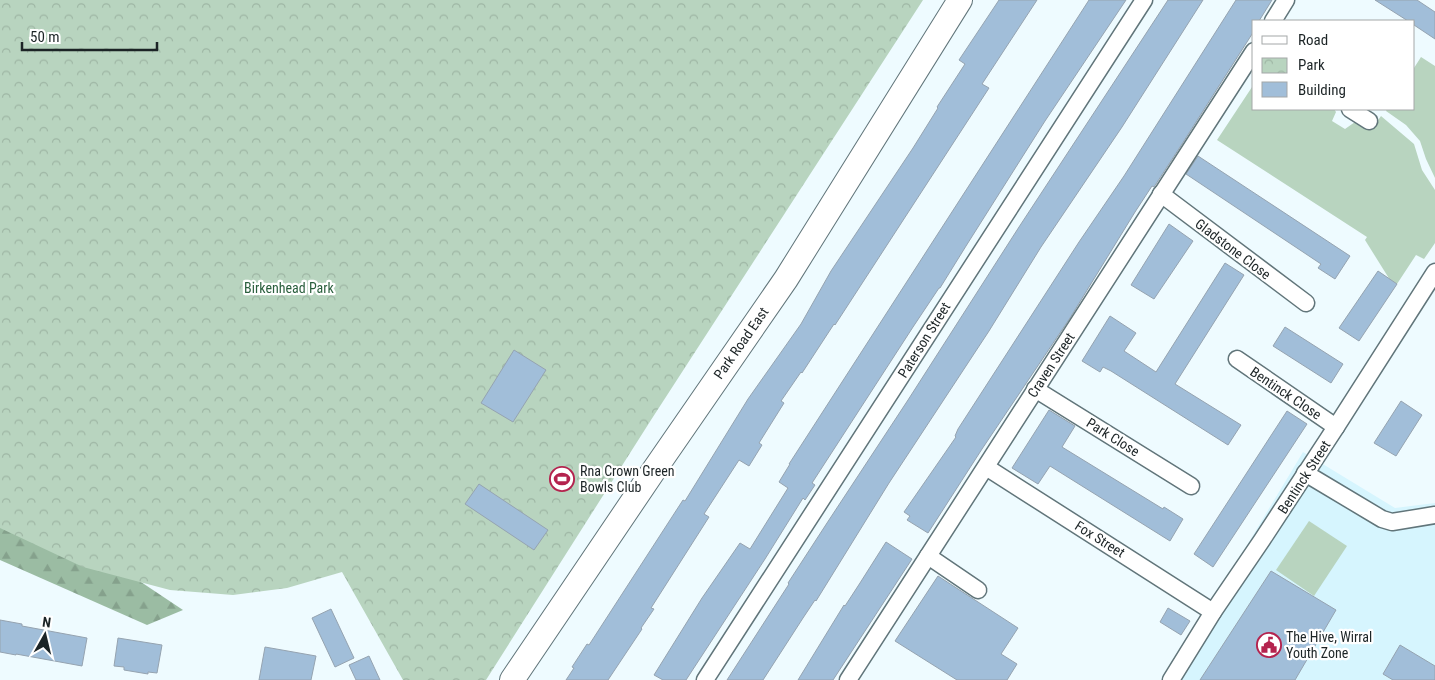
<svg xmlns="http://www.w3.org/2000/svg" width="1435" height="680" viewBox="0 0 1435 680" font-family="'Roboto Condensed',sans-serif">
<style>
.built{fill:#d6f5fe}
.grass{fill:#b8d4bf}
.forest{fill:url(#forest-firs)}
.park{fill:url(#park-crowns)}
.building{fill:#a1bed9;stroke:#95a3b0}
.lines{fill:none;stroke-linecap:round;stroke-linejoin:round}
.street-casing{stroke:#61757a;stroke-width:19}
.secondary-casing{stroke:#61757a;stroke-width:26}
.street{stroke:#fff;stroke-width:16}
.secondary{stroke:#fff;stroke-width:24}
.labels{text-anchor:middle;dominant-baseline:central;stroke-width:4.5;stroke-linejoin:round;paint-order:stroke}
.street-label{font-size:14px;fill:#1c2426;stroke:#fff}
.park-label{font-size:14px;fill:#2a5f3d;stroke:#fff}
.poi-label{font-size:14px;fill:#1c2426;stroke:#fff;text-anchor:start}
</style>
<defs>
<pattern id="forest-firs" width="22" height="20" patternUnits="userSpaceOnUse" patternTransform="scale(1.25)"><rect width="22" height="20" fill="#9bbca3"/><path d="M5 1l3.5 6h-7zM16 11l3.5 6h-7z" fill="#85a18c"/></pattern>
<pattern id="park-crowns" width="20" height="18" patternUnits="userSpaceOnUse" patternTransform="scale(1.25)"><rect width="20" height="18" fill="#b8d4bf"/><path d="M2 6a3 3 0 1 1 6 0M12 15a3 3 0 1 1 6 0" fill="none" stroke="#9eb6a4"/></pattern>
</defs>
<rect width="100%" height="100%" fill="#eefbff"/>
<polygon class="built" points="1303,452 1395,508 1435,503 1435,680 1166,680"/>
<g class="grass">
<polygon points="1421,57 1435,66 1435,178 1426,159 1420,141 1406,125 1386,111 1387,109 1414,109 1414,68"/>
<polygon points="1254,84 1254,109 1334,109 1336,112 1332,121 1345,129 1355,122 1374,126 1381,116 1414,144 1422,170 1435,190 1435,243 1424,259 1416,255 1397,284 1390,280 1365,240 1367,237 1217,140"/>
<polygon points="1309,521 1347,546 1314,596 1276,570"/>
</g>
<polygon class="forest" points="0,488 183,610 147,625 0,560"/>
<polygon class="park" points="0,0 923,0 651,420 486,680 403,680 342,572 287,588 233,595 170,590 83,567 0,528"/>
<g class="building">
<polygon points="999,0 1037,0 982,84 989,88 835,325 834,324 802,373 801,372 781,401 784,403 759,443 762,445 749,466 739,460 704,514 709,517 651,608 654,609 641,628 642,629 608,680 566,680 574,668 572,667 587,644 589,645 683,500 685,501 748,399 801,324 831,271 913,148 938,108 937,107 965,64 959,60"/>
<polygon points="1089,0 1126,0 1045,121 966,246 940,288 939,288 913,327 812,483 815,485 805,500 803,498 765,559 686,680 663,680 654,675 702,598 740,543 750,549 788,488 779,482 790,464 789,464"/>
<polygon points="1168,0 1203,0 1122,127 1041,247 989,331 889,483 816,601 815,600 803,618 763,680 727,680 789,584 788,583 827,523 908,400 1019,227"/>
<polygon points="1236,0 1272,0 1259,21 1254,21 1254,31 1182,144 1154,187 1152,186 1135,212 1070,318 982,449 928,533 907,520 910,516 904,512 956,437 955,436 958,429 1079,242 1124,176"/>
<polygon points="1375,0 1417,0 1435,12 1435,39 1414,25 1414,21 1408,21"/>
<polygon points="1198,156 1350,256 1335,279 1318,268 1321,264 1186,174"/>
<polygon points="1169,224 1193,241 1154,299 1131,285"/>
<polygon points="1225,263 1244,275 1175,384 1241,425 1228,445 1111,371 1103,367 1100,372 1082,361 1110,316 1136,333 1124,351 1156,372"/>
<polygon points="1378,271 1397,284 1359,341 1339,328"/>
<polygon points="1285,327 1343,364 1331,383 1273,346"/>
<polygon points="514,350 546,370 513,422 481,403"/>
<polygon points="1401,401 1422,415 1396,456 1374,443"/>
<polygon points="1049,410 1075,426 1062,447 1163,509 1164,507 1183,519 1170,541 1050,466 1038,484 1012,468"/>
<polygon points="1287,411 1307,424 1213,567 1194,554"/>
<polygon points="479,484 548,530 534,550 465,504"/>
<polygon points="886,542 912,559 833,680 798,680 844,605 845,606 860,583"/>
<polygon points="1271,571 1336,610 1295,680 1200,680"/>
<polygon points="938,576 1018,628 1001,654 1017,664 1007,680 957,680 895,641"/>
<polygon points="1168,608 1190,621 1181,635 1160,622"/>
<polygon points="331,609 354,658 335,667 312,618"/>
<polygon points="0,620 22,624 22,626 87,638 82,666 16,654 16,655 0,652"/>
<polygon points="118,638 162,645 157,673 148,672 148,674 124,670 124,667 114,666"/>
<polygon points="1400,645 1435,666 1435,680 1393,680 1383,674"/>
<polygon points="265,647 316,656 311,680 259,680"/>
<polygon points="369,656 380,680 356,680 349,665"/>
</g>
<g class="lines">
<defs>
<g id="street">
<polyline points="1273,21 1286,0"/>
<polyline points="1350,109 1369,121"/>
<polyline points="1161,194 1306,303"/>
<polyline points="1237,359 1336,427"/>
<polyline points="1035,389 1191,486"/>
<polyline points="986,467 1213,612"/>
<polyline points="1305,473 1382,519 1392,522 1435,515"/>
<polyline points="928,556 978,590"/>
<polyline points="705,680 1144,0"/>
<polyline points="848,680 1254,51"/>
<polyline points="1171,680 1213,612 1262,540 1336,427 1435,272"/>
</g>
<polyline id="secondary" points="512,680 652,473 786,279 960,0"/>
</defs>
<use href="#street" class="street-casing"/>
<use href="#secondary" class="secondary-casing"/>
<use href="#street" class="street"/>
<use href="#secondary" class="secondary"/>
</g>
<defs>
<symbol id="stadium-ring" viewBox="-11 -11 22 22"><circle r="9.5" fill="#fff" stroke="#b4234e" stroke-width="1.5"/><path d="M0-5a6.5 5 0 1 0 0 10a6.5 5 0 1 0 0-10ZM-3.5-1.8h7v3.6h-7Z" fill="#b4234e"/></symbol>
<symbol id="civic-ring" viewBox="-11 -11 22 22"><circle r="9.5" fill="#fff" stroke="#b4234e" stroke-width="1.5"/><path d="M-.6-6.5H3V-4.5H.6V-3L4-1V1h2V6H-6V1h2V-1L-.6-3ZM-1.2 2.5V6h2.4V2.5Z" fill="#b4234e"/></symbol>
</defs>
<g fill-rule="evenodd">
<use href="#stadium-ring" x="548" y="465" width="28" height="28"/>
<use href="#civic-ring" x="1255" y="631" width="28" height="28"/>
</g>
<g class="labels">
<g class="street-label">
<text transform="translate(1233 249) rotate(37)">Gladstone Close</text>
<text transform="translate(924 340) rotate(-58)">Paterson Street</text>
<text transform="translate(741 343) rotate(-55)">Park Road East</text>
<text transform="translate(1051 365) rotate(-57)">Craven Street</text>
<text transform="translate(1286 393) rotate(34)">Bentinck Close</text>
<text transform="translate(1113 437) rotate(32)">Park Close</text>
<text transform="translate(1304 477) rotate(-57)">Bentinck Street</text>
<text transform="translate(1100 539) rotate(32)">Fox Street</text>
</g>
<g class="park-label">
<text x="289" y="288">Birkenhead Park</text>
</g>
<g class="poi-label">
<text x="580" y="471">Rna Crown Green<tspan x="580" dy="16">Bowls Club</tspan></text>
<text x="1286" y="637">The Hive, Wirral<tspan x="1286" dy="16">Youth Zone</tspan></text>
</g>
</g>
<rect x="1252" y="20" width="162" height="90" fill="#ffffff" stroke="#a4a7a8"/>
<rect x="1262" y="36" width="25" height="8" fill="#ffffff" stroke="#a4a7a8"/>
<text x="1298" y="45" font-size="15" fill="#1c2426">Road</text>
<rect x="1262" y="58" width="25" height="15" fill="url(#park-crowns)" stroke="#a4a7a8"/>
<text x="1298" y="70" font-size="15" fill="#1c2426">Park</text>
<rect x="1262" y="82" width="25" height="15" fill="#a1bed9" stroke="#a4a7a8"/>
<text x="1298" y="95" font-size="15" fill="#1c2426">Building</text>
<g transform="translate(45 635) rotate(8)" stroke="#ffffff" stroke-width="4" paint-order="stroke">
<path d="M0-4L9 19L0 12L-9 19Z" fill="#1c2426"/>
<text y="-8" font-size="14" font-weight="bold" text-anchor="middle" fill="#1c2426">N</text>
</g>
<path d="M22 42v8h135v-8" fill="none" stroke="#1c2426" stroke-width="2.5"/>
<text x="30" y="42" font-size="15" fill="#1c2426" stroke="#ffffff" stroke-width="4" paint-order="stroke">50 m</text>
</svg>
